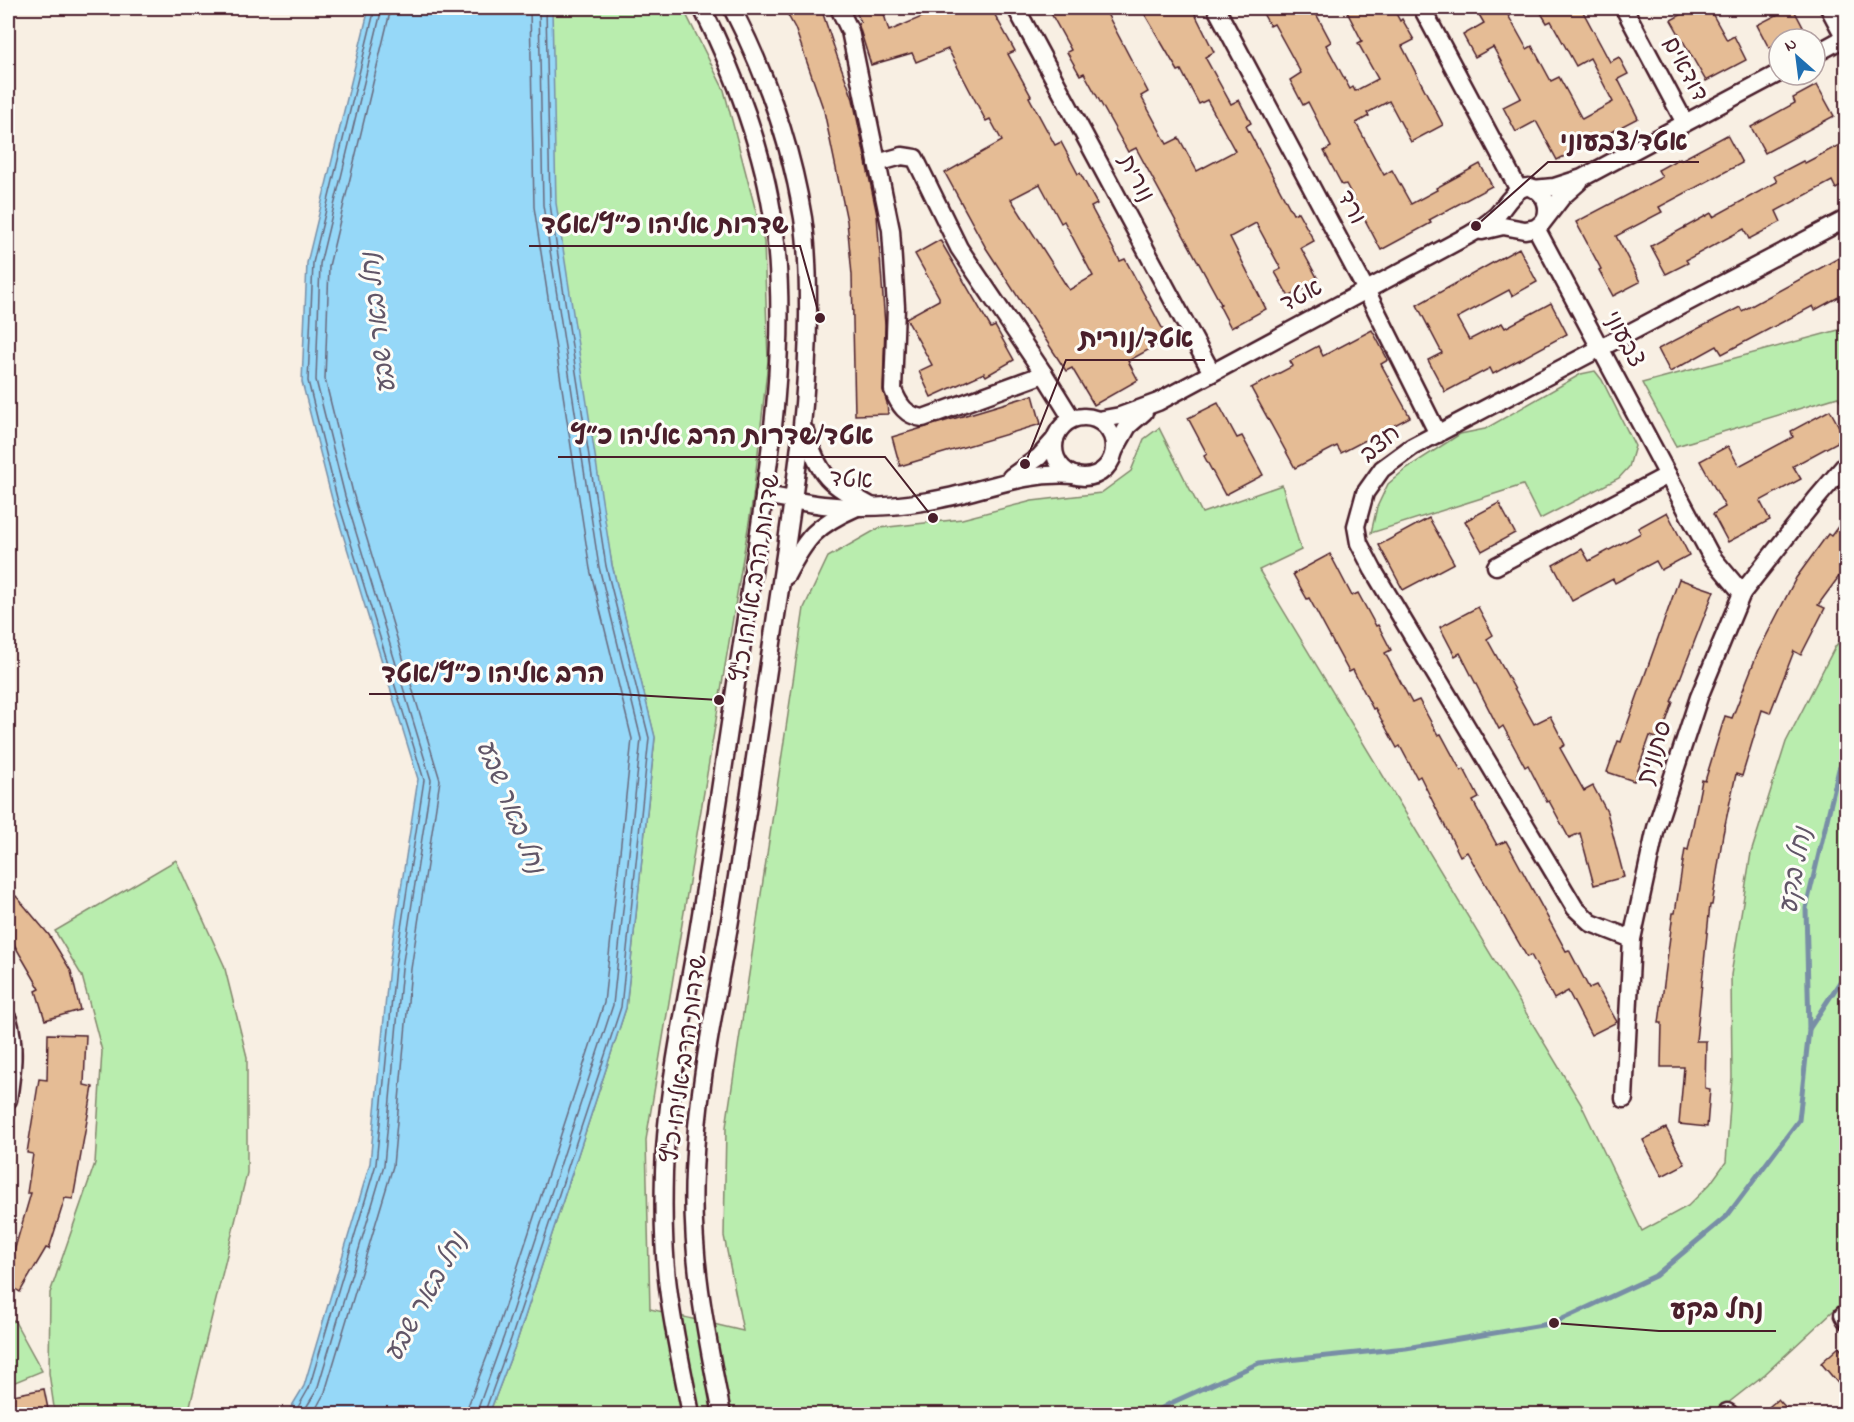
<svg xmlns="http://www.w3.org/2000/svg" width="1854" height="1422" viewBox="0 0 1854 1422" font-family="'Indie Flower','Playpen Sans Hebrew',sans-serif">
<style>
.green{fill:#b9edae;stroke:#82866c;stroke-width:1.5}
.water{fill:#96d8f8;stroke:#788ea6;stroke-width:1.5}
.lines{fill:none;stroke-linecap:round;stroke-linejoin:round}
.shore{stroke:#68697d;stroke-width:1.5}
.stream{stroke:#788ea6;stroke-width:5}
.building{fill:#e5bc95;stroke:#4a1f2b;stroke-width:1.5;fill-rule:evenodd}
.minor-casing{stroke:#4a1f2b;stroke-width:21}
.minor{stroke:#fdfcf7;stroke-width:16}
.labels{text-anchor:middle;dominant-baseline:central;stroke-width:6;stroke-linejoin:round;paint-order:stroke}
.street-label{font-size:24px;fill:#4a1f2b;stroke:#fdfcf7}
.water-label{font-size:26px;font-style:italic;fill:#615668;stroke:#fdfcf7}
.leader{fill:none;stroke:#4a1f2b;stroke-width:2}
.callout-dot{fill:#4a1f2b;stroke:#fdfcf7;stroke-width:2}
.callout-label{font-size:26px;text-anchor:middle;font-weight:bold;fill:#4a1f2b;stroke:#fdfcf7;stroke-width:6;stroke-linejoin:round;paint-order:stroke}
</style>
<rect width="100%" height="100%" fill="#f8efe3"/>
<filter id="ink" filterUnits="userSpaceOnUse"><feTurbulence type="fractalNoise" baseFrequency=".0167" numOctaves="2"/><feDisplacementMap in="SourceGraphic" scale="12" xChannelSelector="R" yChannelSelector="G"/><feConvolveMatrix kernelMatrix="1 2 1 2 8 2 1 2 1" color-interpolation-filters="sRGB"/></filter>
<g filter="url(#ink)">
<g class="green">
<polygon points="510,8 683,8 724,90 764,242 768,361 753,498 646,1140 650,1309 743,1331 724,1236 726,1127 804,608 828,557 879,528 962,519 1032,501 1101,493 1131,471 1144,439 1159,428 1202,513 1282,485 1301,550 1259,570 1581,1104 1642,1231 1688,1206 1710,1184 1726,1162 1732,1077 1731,975 1751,853 1786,742 1835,647 1846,632 1846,1299 1765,1374 1714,1414 489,1414 517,1341 626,1008 655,738 612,565"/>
<polygon points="1846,328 1846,409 1838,397 1676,446 1642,383"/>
<polygon points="1595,371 1602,380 1635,446 1629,467 1619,478 1540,519 1523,485 1371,533 1377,507 1388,484 1407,468 1460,434 1485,429 1581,374"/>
<polygon points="176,860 224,965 247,1057 247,1173 188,1414 55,1414 49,1373 50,1293 95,1163 102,1051 82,976 55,931"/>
<polygon points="14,1320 42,1371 8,1385 8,1325"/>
</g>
<polygon class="water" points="369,8 552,8 556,203 612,565 655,737 626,1008 517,1341 489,1414 287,1414 304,1386 370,1163 389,966 418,779 332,499 302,382 307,263"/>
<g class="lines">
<g class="shore">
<polyline points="294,1414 309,1388 376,1164 395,967 424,780 337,498 308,381 313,263 375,8"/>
<polyline points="302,1414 317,1390 384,1165 402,968 431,780 345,496 316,380 320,264 382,8"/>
<polyline points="313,1414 325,1392 393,1166 411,969 440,780 353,493 325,379 329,266 391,8"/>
<polyline points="467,1414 468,1406 496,1333 604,1003 632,739 590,569 534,207 530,8"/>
<polyline points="476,1414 504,1336 613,1005 641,739 599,567 543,205 539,8"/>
<polyline points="484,1414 511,1339 621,1007 649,738 606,566 550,204 546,8"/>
</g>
<g class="stream">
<polyline points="1809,1029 1846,973"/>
<polyline points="1152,1414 1171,1403 1259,1363 1406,1348 1554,1323 1655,1276 1727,1216 1799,1120 1809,1030 1806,908 1839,769 1846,755"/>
</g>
</g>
<g class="building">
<polygon points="784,8 821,8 837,56 853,99 877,215 885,325 883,390 887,403 888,414 855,415 852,275 847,221 824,111 795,28"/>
<path d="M854 8H882L889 31 922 17 917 8H991L1015 51 1008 54 1031 96 1029 97 1055 145 1061 142 1078 174 1080 173 1097 204 1091 207 1120 261 1125 259 1168 339 1128 361 1138 380 1094 405 1072 368 1066 371 986 248 945 173 1002 141 990 119 986 121 948 49 916 62 912 53 871 65 858 23 861 22ZM1040 184 1061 223 1064 221 1093 276 1069 290 1011 199Z"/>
<polygon points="1048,8 1104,8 1148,92 1141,96 1167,144 1179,138 1197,171 1235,151 1207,100 1199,104 1181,70 1178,71 1144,13 1153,8 1192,8 1214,52 1205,57 1231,104 1239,100 1251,123 1246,126 1293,214 1298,212 1314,241 1301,248 1319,281 1289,297 1275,272 1281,269 1256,223 1230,237 1266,309 1231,328 1219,305 1221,304 1136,148 1128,152 1084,73 1080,75 1067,52 1071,50"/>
<polygon points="1260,8 1313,8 1331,42 1326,45 1350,89 1353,87 1355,91 1378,79 1358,43 1362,41 1345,8 1393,8 1400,21 1402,19 1414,40 1402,46 1443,125 1411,142 1389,101 1367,113 1369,116 1356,123 1384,175 1392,170 1411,204 1437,190 1436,188 1480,164 1492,186 1429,220 1431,223 1381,250 1346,184 1342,185 1324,151 1331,147 1308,102 1303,105 1290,80 1301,73 1274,24 1270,26"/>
<polygon points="1475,8 1504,8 1527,49 1532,46 1551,81 1559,77 1582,119 1613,102 1590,58 1576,66 1551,21 1547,23 1538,8 1581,8 1610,62 1619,57 1628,74 1618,79 1638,118 1557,160 1536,121 1516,132 1503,107 1521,98 1493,47 1475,57 1463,35 1484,23"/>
<polygon points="1694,8 1709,8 1727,40 1734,36 1746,60 1706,81 1671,20"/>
<polygon points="1790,8 1793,8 1804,29 1786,39 1779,39 1779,43 1769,48 1757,25"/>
<polygon points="1817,85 1834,116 1765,153 1751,127 1795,103 1793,98"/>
<polygon points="1727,135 1742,163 1659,207 1662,212 1616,236 1640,282 1613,296 1599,270 1601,269 1576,222 1662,177 1658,170 1680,158 1681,160"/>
<polygon points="1843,143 1846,151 1846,183 1836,189 1832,181 1776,211 1781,222 1749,239 1744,229 1686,260 1688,263 1666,274 1651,246 1711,213 1713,217 1777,182 1774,176 1803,161 1805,163"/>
<polygon points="940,240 991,328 995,326 1014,360 986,376 984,373 931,397 919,371 932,365 906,318 939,300 939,297 915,254"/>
<polygon points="1519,248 1537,282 1512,296 1509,290 1457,318 1469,340 1502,323 1505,328 1551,303 1567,334 1493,374 1490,368 1445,392 1428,360 1442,353 1417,305"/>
<polygon points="1846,254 1846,293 1815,310 1813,306 1722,354 1717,346 1670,372 1658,349 1740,307 1742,311"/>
<polygon points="1372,330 1388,360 1381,364 1410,417 1341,453 1337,446 1295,468 1251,388 1293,366 1290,361 1318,346 1323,356"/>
<polygon points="1033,395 1041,424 900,466 892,437"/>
<polygon points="1218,403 1237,438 1242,436 1263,475 1225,495 1204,456 1207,454 1188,418"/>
<polygon points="1830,410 1845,438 1793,466 1801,479 1760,501 1770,520 1728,542 1713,514 1725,507 1700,461 1728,446 1739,466 1793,437 1791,431"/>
<polygon points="1499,503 1515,533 1482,551 1465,521"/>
<polygon points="1667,512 1689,555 1661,570 1656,561 1615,583 1613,579 1572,601 1553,565 1582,549 1589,561 1641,533 1638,528"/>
<polygon points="1846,516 1846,567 1818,605 1825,608 1801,655 1794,651 1770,713 1762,710 1742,776 1736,774 1723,834 1712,905 1710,905 1696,1041 1706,1041 1705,1088 1710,1089 1707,1127 1679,1124 1684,1067 1661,1067 1662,1023 1659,1023 1673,913 1675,913 1685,849 1688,850 1702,780 1705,781 1725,716 1732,718 1758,652 1796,578 1828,534 1831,536"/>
<polygon points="1429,518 1454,563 1403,590 1379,545"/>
<polygon points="1330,554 1352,596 1358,593 1376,626 1378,625 1391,650 1385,653 1412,703 1419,700 1438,735 1441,734 1461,771 1464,769 1479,798 1473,801 1497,845 1506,841 1566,951 1569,950 1589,988 1596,985 1617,1022 1591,1035 1568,991 1554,999 1531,955 1527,957 1467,852 1460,856 1420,776 1417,778 1400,746 1397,748 1375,708 1373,709 1353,670 1349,672 1309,598 1307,599 1293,574"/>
<polygon points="1679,579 1714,591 1671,702 1673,702 1660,739 1650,736 1634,781 1607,772 1618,741 1621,742"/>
<polygon points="1478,607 1493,635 1487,639 1534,724 1550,716 1565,745 1560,748 1584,791 1593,786 1607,812 1624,877 1594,885 1580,833 1569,838 1549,801 1547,802 1528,765 1525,767 1503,726 1499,729 1460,653 1455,656 1440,627"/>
<polygon points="16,896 49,935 71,971 80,1010 45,1020 36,991 40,989 8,934 8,903"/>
<polygon points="48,1034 86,1035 84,1085 93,1087 73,1199 65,1198 49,1249 46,1248 20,1292 8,1284 8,1272 31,1193 27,1193 33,1154 27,1153 39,1079 47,1080"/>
<polygon points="1666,1128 1685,1164 1662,1176 1643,1140"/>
<polygon points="1839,1347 1846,1356 1846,1393 1821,1363"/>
<polygon points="44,1389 49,1414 11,1414 8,1396"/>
<polygon points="1778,1399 1792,1414 1761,1414"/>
</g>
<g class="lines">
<defs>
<g id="minor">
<path d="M839 8 850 31 891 230 896 307 893 390C899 405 906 416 923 418L1044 374"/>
<polyline points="1016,8 1212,373"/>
<polyline points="1216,8 1366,290 1438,434"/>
<polyline points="1422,8 1519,190"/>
<polyline points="1624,8 1685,123"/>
<polyline points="1829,8 1845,38"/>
<polyline points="1815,54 1846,37"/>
<polyline points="877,163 902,156 915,158 959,248 1044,374 1072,419"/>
<polyline points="1533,189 1554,187 1582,178 1779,73"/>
<polyline points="1536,228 1711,556 1742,593"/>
<polyline points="1482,231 1503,226 1525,230 1536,228 1542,223 1562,197 1579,182"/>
<circle cx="1084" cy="447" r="30"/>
<path d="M1098 420 1120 416 1158 402 1469 235C1478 230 1488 224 1496 216 1507 205 1522 172 1542 195 1548 202 1548 209 1546 217"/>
<path d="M806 432C820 479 829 483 871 506"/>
<polyline points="1114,451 1128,426 1144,412"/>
<polyline points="1011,477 1039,457 1055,439"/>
<path d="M764 495C784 498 804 503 823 505 859 509 894 507 929 501 980 493 1020 471 1074 475"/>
<polyline points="1496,566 1668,475"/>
<path d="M786 576C806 538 816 525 855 508"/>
<polyline points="1632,939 1591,923 1575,908 1373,570 1359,543 1356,526 1365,493 1382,469 1412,447 1846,219"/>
<path d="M8 1019C16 1046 12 1073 8 1100"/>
<polyline points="1624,1099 1632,939 1656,828 1699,697 1742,593 1817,498 1846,464"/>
<polyline points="1843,1315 1846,1320"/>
<polyline points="1727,1412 1730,1414"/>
<path d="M691 1414C683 1372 673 1330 668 1287 663 1250 663 1210 664 1172 666 1096 683 1020 696 945 714 836 729 727 746 618 765 489 791 356 774 225 764 152 735 73 702 8"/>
<path d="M722 1414C706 1333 690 1256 694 1172 697 1083 719 990 733 902 750 796 765 689 781 582 795 488 809 400 808 304 808 275 807 245 803 218 791 144 766 74 732 8"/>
</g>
</defs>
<use href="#minor" class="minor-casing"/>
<use href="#minor" class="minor"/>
</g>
</g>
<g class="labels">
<g class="street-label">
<text transform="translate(1684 70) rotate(62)">דודאים</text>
<text transform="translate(1135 179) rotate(62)">נורית</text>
<text transform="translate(1350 208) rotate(62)">ורד</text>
<text transform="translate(1302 297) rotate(-28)">אטד</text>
<text transform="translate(1623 340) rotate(62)">צבעוני</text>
<text transform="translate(1381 445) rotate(-40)">חצב</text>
<text transform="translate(851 481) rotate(3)">אטד</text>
<text transform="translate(757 578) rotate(-81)">שדרות הרב אליהו כ"ץ</text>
<text transform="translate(1656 753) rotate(-72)">סתונית</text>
<text transform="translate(686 1059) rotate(-82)">שדרות הרב אליהו כ"ץ</text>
</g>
<g class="water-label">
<text transform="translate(380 323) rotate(-97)">נחל באר שבע</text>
<text transform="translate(509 807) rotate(68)">נחל באר שבע</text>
<text transform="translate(1797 871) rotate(-80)">נחל בקע</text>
<text transform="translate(427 1298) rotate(-61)">נחל באר שבע</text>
</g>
</g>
<path class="leader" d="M1476 226L1548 162H1699M820 318L800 246H529M1025 464L1066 360H1205M933 518L885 457H558M719 700L617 694H369M1554 1323L1659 1331H1776"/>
<g class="callout-dot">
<circle cx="1476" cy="226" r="6"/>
<circle cx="820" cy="318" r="6"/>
<circle cx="1025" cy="464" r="6"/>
<circle cx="933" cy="518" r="6"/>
<circle cx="719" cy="700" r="6"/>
<circle cx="1554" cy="1323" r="6"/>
</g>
<g class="callout-label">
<text x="1624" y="150">אטד/צבעוני</text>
<text x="665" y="233">שדרות אליהו כ״ץ/אטד</text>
<text x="1136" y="347">אטד/נורית</text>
<text x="722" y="444">אטד/שדרות הרב אליהו כ״ץ</text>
<text x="493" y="682">הרב אליהו כ״ץ/אטד</text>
<text x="1717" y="1318">נחל בקע</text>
</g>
<rect width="1854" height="1422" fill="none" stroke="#fdfcf7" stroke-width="30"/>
<rect x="15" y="15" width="1824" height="1392" fill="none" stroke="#4a1f2b" stroke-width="2" filter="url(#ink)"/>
<g transform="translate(1797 57) rotate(332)"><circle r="28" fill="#fdfcf7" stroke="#b5a4a5" stroke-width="1.5"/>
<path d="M0-4.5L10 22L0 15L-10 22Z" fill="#1f6fb2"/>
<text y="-9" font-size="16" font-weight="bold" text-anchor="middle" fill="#4a1f2b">N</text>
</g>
</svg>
